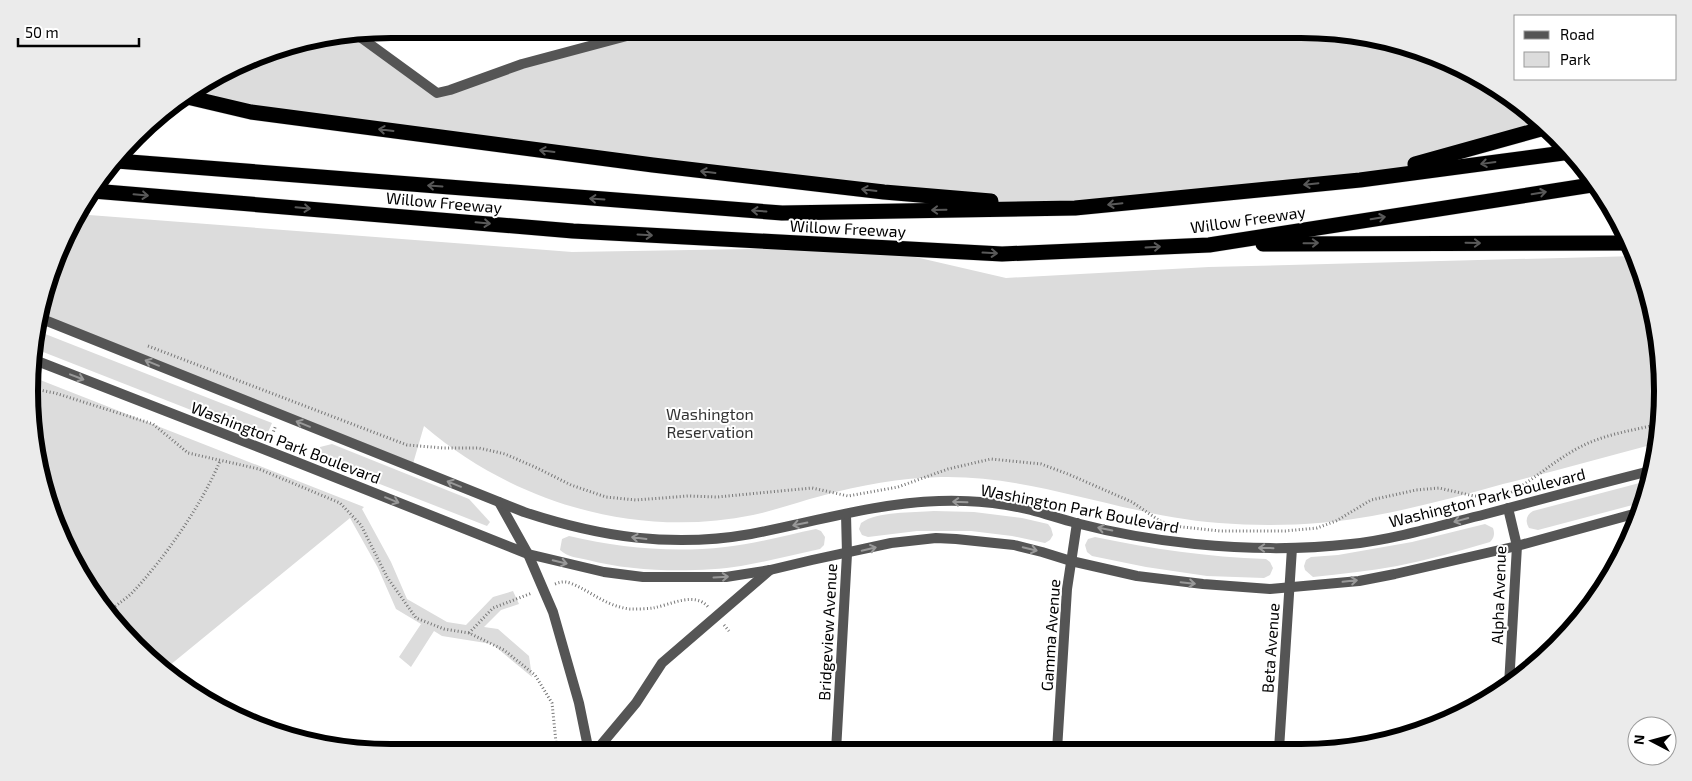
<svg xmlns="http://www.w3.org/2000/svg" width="1692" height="781" viewBox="0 0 1692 781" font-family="'Exo 2',sans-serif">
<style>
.green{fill:#dcdcdc}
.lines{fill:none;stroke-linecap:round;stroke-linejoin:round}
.motorway-casing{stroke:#dbdbdb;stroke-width:16}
.path{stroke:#777;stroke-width:3;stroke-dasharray:1 2.5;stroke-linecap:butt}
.minor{stroke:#555;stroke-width:10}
.tertiary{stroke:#555;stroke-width:10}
.motorway{stroke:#000;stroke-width:15}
.oneway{stroke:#595959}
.oneway2{stroke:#999}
.labels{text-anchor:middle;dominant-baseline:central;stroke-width:4;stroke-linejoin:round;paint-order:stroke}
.street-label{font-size:16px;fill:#000;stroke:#fff}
.park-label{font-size:16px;fill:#333;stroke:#fff}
.rim{fill:none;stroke:#000;stroke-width:6}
</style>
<rect width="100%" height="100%" fill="#fff"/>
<g class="green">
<polygon points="653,29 1302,29 1372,36 1440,56 1502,90 1548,127 1360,180 1075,208 884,192 183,96 210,77 274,48 356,34 437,93"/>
<path d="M76 214 572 252 872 247 1006 278 1209 267 1637 256 1656 320 1663 390 1658 443C1606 457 1555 471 1503 484 1460 496 1416 508 1372 516 1322 525 1270 527 1219 523 1124 516 1036 475 941 477 900 478 860 485 821 496 798 502 776 510 753 515 636 539 514 503 424 426L412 467 37 317Z"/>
<polygon points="35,330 272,423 265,439 33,348"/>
<polygon points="30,376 364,507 362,509 391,562 407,599 447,622 466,625 493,597 513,591 519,604 501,610 484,627 498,629 529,656 532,677 492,644 442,636 434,631 411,667 399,657 421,624 396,609 378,568 350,518 164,670 152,663 77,571 36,461 29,390"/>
<polygon points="332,444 469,499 490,522 487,526 321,461 318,456 320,447"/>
<path d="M1651 480 1644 502 1538 530 1529 528C1525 521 1526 515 1533 511Z"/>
<path d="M934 511 974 512 1022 518 1048 524 1051 528 1053 535 1050 540 1045 543 1012 536 971 531H917L868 537 862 535 859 529 861 523C878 511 912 513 934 511Z"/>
<path d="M1485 524 1493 528C1495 534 1494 538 1490 542 1459 551 1428 560 1397 566 1369 571 1341 574 1313 577L1305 570 1304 566 1306 560 1311 557 1338 555 1412 542Z"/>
<path d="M816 529 821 531 825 537 824 545 820 549C794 555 768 561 741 566 695 573 633 572 588 560 579 558 567 557 560 550L562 539 569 536C620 548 672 553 725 547 755 544 786 535 816 529Z"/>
<path d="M1095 537C1152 549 1208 557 1266 559L1270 562 1273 568 1270 575 1264 578 1207 576 1146 567 1092 556 1087 552 1085 545 1088 539Z"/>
</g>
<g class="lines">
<defs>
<g id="motorway">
<polyline points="183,96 251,112 653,165 884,192 991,201"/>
<polyline points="117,161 782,213 1075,208 1360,180 1571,152"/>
<polyline points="1415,164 1548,127"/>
<polyline points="93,191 573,231 1002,254 1209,245 1598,184"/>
<polyline points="1263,244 1631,243"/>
</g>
</defs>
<use href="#motorway" class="motorway-casing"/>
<g class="path">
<polyline points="148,346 407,445 443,448 479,448 505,454 537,468 571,485 606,497 636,500 688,496 717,497 812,488 848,496 898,487 948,469 991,459 1041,464 1068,474 1132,502 1160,521 1173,526 1220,531 1285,531 1317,528 1336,521 1371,500 1416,490 1439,488 1474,496 1490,497 1499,495"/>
<polyline points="29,388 55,393 153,424 188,453 259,469 340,503 361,525 387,577 416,618 444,629 469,633 504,650 535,675 552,703 557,752"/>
<polyline points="271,438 276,425"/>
<path d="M1508 494C1534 480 1556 459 1582 446 1606 434 1634 430 1660 424"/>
<path d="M555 584C560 582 564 581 570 583 591 591 605 606 630 609 637 609 646 609 653 608 670 605 695 591 708 607"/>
<path d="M110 611C116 605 124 600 131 594 165 558 201 506 220 461"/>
<polyline points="724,625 729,631"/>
<polyline points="469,633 493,608 532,593"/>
</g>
<g class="minor">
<polyline points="356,34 437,93 450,90 522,64 653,29"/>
<polyline points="499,502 528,554 553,612 579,703 589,752"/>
<polyline points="1508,508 1517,546 1509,685"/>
<polyline points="1279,749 1292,548"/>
<polyline points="1057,750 1067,589 1077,523"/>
<polyline points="836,751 847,554 846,514"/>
<polyline points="595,752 636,703 662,663 770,570"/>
</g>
<g class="tertiary">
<path d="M37 317 524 512C600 537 672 548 751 534 814 522 876 503 939 501 969 500 1002 503 1031 510 1046 514 1061 519 1076 523 1114 533 1155 540 1195 544 1246 549 1299 550 1351 544 1396 539 1442 525 1486 514 1542 499 1598 484 1654 470"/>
<polyline points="32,359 299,463 528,554 604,572 643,577 726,577 770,570 812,560 891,543 936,538 956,539 1014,545 1042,552 1071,561 1137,576 1203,584 1270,589 1359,581 1395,574 1517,546 1641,512"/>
</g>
<use href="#motorway" class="motorway"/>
</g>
<defs><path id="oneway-shaft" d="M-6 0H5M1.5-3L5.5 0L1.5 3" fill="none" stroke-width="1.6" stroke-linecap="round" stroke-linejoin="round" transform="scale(1.25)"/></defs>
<g class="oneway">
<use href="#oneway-shaft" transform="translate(386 130) rotate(-173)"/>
<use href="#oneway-shaft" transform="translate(547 151) rotate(-173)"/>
<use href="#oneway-shaft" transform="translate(1488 163) rotate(172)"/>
<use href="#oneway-shaft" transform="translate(708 172) rotate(-173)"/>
<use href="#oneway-shaft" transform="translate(1311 184) rotate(174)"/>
<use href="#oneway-shaft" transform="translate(435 186) rotate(-176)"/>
<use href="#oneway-shaft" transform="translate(869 190) rotate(-173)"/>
<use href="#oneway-shaft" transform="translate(1539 193) rotate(-9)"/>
<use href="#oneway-shaft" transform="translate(141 195) rotate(5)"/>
<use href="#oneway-shaft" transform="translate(597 199) rotate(-176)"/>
<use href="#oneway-shaft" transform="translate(1115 204) rotate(174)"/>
<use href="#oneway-shaft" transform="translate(303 208) rotate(5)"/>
<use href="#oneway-shaft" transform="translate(939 210) rotate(179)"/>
<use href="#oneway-shaft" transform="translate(759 211) rotate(-176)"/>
<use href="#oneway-shaft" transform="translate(1378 218) rotate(-9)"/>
<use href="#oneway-shaft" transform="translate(483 223) rotate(5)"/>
<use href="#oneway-shaft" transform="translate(645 235) rotate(3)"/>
<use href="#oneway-shaft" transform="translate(1311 243) rotate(-1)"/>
<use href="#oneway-shaft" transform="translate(1473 243) rotate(1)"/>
<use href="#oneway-shaft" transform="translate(1153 247) rotate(-3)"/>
<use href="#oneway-shaft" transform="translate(990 253) rotate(3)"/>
</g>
<g class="oneway2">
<use href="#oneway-shaft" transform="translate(152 363) rotate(-158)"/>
<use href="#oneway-shaft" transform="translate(77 377) rotate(21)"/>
<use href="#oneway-shaft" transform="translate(303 424) rotate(-158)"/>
<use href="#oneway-shaft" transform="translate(454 484) rotate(-158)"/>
<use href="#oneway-shaft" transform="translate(392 500) rotate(22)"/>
<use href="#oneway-shaft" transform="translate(960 502) rotate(-178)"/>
<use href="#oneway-shaft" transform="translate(1461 520) rotate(165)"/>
<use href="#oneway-shaft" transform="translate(800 524) rotate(169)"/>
<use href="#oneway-shaft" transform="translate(1105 529) rotate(-168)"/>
<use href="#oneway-shaft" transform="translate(639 538) rotate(-173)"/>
<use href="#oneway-shaft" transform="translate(1266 548) rotate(-179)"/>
<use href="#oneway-shaft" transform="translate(869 549) rotate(-13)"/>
<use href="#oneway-shaft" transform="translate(1030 549) rotate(13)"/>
<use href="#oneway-shaft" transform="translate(560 562) rotate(13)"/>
<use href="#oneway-shaft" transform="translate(721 577) rotate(-3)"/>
<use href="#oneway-shaft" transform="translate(1350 581) rotate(-6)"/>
<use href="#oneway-shaft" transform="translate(1188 583) rotate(6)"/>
</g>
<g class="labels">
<g class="street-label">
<text transform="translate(444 202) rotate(5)">Willow Freeway</text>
<text transform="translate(1248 219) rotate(-8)">Willow Freeway</text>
<text transform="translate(848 228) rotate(3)">Willow Freeway</text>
<text transform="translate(286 442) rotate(21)">Washington Park Boulevard</text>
<text transform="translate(1487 497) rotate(-14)">Washington Park Boulevard</text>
<text transform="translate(1080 508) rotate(11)">Washington Park Boulevard</text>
<text transform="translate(1498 595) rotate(-88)">Alpha Avenue</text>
<text transform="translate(827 632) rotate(-87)">Bridgeview Avenue</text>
<text transform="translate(1050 635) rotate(-86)">Gamma Avenue</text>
<text transform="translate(1270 648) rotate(-86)">Beta Avenue</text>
</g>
<g class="park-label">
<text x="710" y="413">Washington<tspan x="710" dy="18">Reservation</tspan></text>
</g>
</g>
<path d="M0 0H1692V781H0ZM391 38H1301A353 353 0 0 1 1654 391V391A353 353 0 0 1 1301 744H391A353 353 0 0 1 38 391V391A353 353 0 0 1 391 38Z" fill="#ebebeb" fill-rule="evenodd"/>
<path class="rim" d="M391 38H1301A353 353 0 0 1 1654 391V391A353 353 0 0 1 1301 744H391A353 353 0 0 1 38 391V391A353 353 0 0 1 391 38Z"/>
<rect x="1514" y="15" width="162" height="65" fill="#ffffff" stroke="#999999"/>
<rect x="1524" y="31" width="25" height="8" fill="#555555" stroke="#999999"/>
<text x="1560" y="40" font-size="15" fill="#000000">Road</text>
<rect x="1524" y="52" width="25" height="15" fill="#dcdcdc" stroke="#999999"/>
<text x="1560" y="65" font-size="15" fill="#000000">Park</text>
<g transform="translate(1652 741) rotate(276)"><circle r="24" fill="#ffffff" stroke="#999999"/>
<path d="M0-4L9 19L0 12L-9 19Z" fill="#000000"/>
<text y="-8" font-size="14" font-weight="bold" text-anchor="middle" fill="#000000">N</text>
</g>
<path d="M18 38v8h121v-8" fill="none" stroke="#000000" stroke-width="2.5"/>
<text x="25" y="38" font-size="15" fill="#000000" stroke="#ffffff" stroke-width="4" paint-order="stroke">50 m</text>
</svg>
